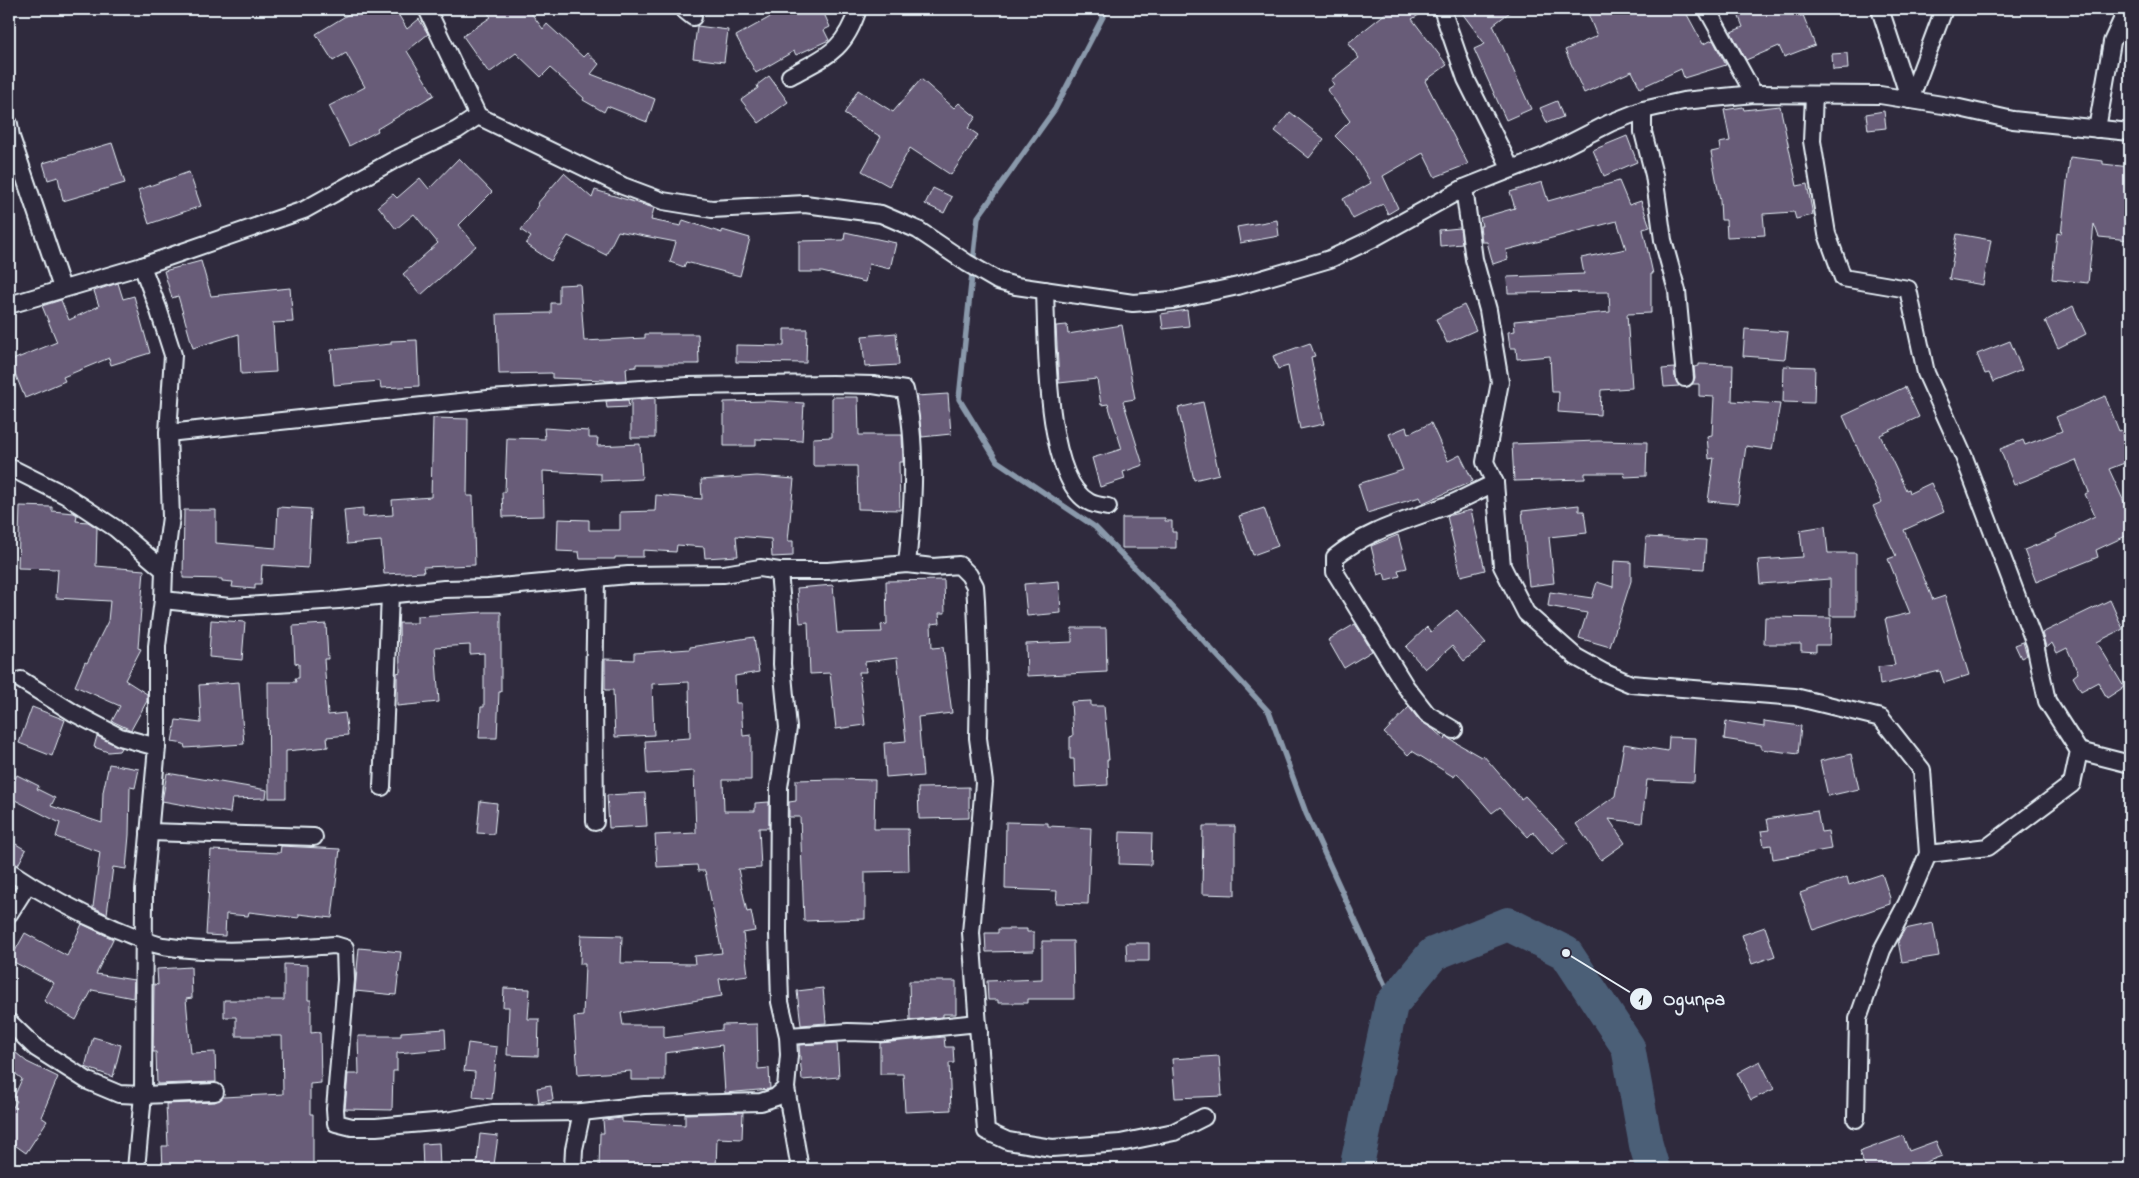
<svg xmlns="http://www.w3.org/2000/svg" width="2139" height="1178" viewBox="0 0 2139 1178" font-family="'Indie Flower',sans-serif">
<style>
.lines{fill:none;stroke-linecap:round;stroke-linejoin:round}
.stream{stroke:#8a99ab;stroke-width:5.5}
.river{stroke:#4c5f77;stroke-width:34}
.building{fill:#675b78;stroke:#e8f1f8}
.street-casing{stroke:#e8f1f8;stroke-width:20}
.street{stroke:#2f2a3d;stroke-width:16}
.leader{fill:none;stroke:#e8f1f8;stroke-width:2}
.callout-dot{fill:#e8f1f8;stroke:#2f2a3d;stroke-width:2}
.mark-label{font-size:15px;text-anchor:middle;font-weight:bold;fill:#111}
.callout-label{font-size:19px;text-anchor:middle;font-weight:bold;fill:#e8f1f8;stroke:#2f2a3d;stroke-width:4;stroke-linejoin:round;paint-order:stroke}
</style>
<rect width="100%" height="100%" fill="#2f2a3d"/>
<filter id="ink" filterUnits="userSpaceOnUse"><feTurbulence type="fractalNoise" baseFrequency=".02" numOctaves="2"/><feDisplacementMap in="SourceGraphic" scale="10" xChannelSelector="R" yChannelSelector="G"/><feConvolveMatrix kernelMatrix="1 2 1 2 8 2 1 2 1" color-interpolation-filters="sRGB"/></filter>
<g filter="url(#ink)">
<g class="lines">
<polyline class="stream" points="1107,9 1055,109 978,217 959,399 997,461 1095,527 1168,602 1269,712 1306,813 1393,1003"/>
<polyline class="river" points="1356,1169 1391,1005 1433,954 1508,924 1566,953 1628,1047 1646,1145 1653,1169"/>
</g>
<g class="building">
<polygon points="357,9 395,9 407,29 419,19 428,34 407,51 434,95 377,129 378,131 349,146 329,106 365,87 346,53 333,61 316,34"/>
<polygon points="484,9 528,9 543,29 547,24 583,57 587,53 599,64 591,74 655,99 647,122 607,106 604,112 583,100 584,98 550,68 541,77 516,53 489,73 463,36 491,17"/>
<polygon points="770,9 822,9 830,27 824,30 829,40 796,55 794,51 756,73 736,36 774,15"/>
<polygon points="1391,9 1429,9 1412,19 1447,65 1425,81 1468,164 1435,177 1423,153 1383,176 1398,208 1388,214 1383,204 1353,219 1343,199 1371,183 1355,156 1335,136 1350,121 1327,90 1334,85 1331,80 1359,58 1348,43"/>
<polygon points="1459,9 1514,9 1493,25 1531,109 1506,120 1474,49 1485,44"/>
<polygon points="1586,9 1684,9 1703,44 1713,40 1726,65 1684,78 1681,69 1640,88 1632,71 1584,93 1565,50 1597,36"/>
<polygon points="1736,9 1794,9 1798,17 1803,15 1815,45 1784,57 1779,46 1746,60 1731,32 1743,27"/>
<polygon points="697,26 728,30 724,62 693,58"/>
<polygon points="1847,53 1848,69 1833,70 1832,54"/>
<polygon points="769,76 788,102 759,123 741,100 758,88 757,85"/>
<polygon points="921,79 954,108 959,103 976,117 968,128 978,135 951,175 910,148 889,186 862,171 881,137 844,114 858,90 893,112"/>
<polygon points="1557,101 1563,117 1547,123 1540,108"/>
<polygon points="1780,106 1797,186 1807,184 1813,215 1796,219 1794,212 1763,214 1765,235 1727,237 1726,220 1721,220 1720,200 1711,152 1720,150 1719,143 1730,141 1724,110 1743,107 1744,110"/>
<polygon points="1884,111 1886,128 1868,130 1866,114"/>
<polygon points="1290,112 1324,139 1309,158 1275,131"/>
<polygon points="1627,136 1637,162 1604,176 1593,150"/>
<polygon points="112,143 125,183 63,201 58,177 48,180 43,163"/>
<polygon points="2070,157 2103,161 2103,164 2130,167 2130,240 2099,237 2094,224 2088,283 2052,279 2057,233 2061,234"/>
<polygon points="459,158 492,192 459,225 476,246 421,295 403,274 438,243 414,214 396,229 378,206 393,194 397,198 420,178 429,189"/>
<polygon points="189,172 201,206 149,224 138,190"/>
<polygon points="564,173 592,198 595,190 654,208 651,220 681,226 683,220 722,233 722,230 750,238 740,276 686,262 684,267 670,262 676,242 618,231 606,255 568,236 551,261 526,244 531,237 521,230 539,205 537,204"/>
<polygon points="1619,181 1629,205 1641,201 1650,227 1643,229 1653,274 1651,274 1651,313 1627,314 1632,388 1601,390 1600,415 1558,412 1559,392 1552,392 1550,356 1517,359 1516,348 1510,348 1508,332 1515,331 1514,321 1610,312 1609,292 1508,293 1507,277 1584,274 1581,258 1626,249 1617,221 1506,250 1508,259 1493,264 1487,242 1482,242 1480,226 1482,226 1480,218 1515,208 1510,192 1542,182 1548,201"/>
<polygon points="933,188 952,197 944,213 925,204"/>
<polygon points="1277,220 1279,236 1240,243 1237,227"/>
<polygon points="1460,228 1462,244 1440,246 1439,230"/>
<polygon points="845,232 896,243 890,269 869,264 865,282 822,272 799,272 799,241 844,240"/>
<polygon points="1957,234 1991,240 1983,285 1949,279"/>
<polygon points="201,261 211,296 290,288 293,322 273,323 276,372 241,374 239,334 193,348 178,296 172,298 164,271"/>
<polygon points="118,283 123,299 134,296 150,353 111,365 109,358 63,377 65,381 25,398 10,361 57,342 42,306 61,300 69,320 99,306 94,291"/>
<polygon points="580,284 584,341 645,338 645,334 698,334 699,364 636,364 636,367 626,368 627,380 605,381 605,380 552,378 552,373 499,374 497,314 551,313 551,303 559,303 559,285"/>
<polygon points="1464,305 1476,330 1447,343 1436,319"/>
<polygon points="2073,306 2086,334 2058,348 2045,321"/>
<polygon points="1187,310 1189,326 1163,329 1161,314"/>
<polygon points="1067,325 1068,334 1122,325 1135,399 1123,401 1143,465 1123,472 1125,479 1100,487 1092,458 1122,449 1108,404 1101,405 1097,379 1059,383 1056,326"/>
<polygon points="784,329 807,329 806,363 736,362 736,345 784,346"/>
<polygon points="1745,329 1788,332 1785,359 1743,356"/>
<polygon points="896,333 899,365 865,367 862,336"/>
<polygon points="417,340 419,386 381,388 380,381 334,385 331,350 391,344 391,341"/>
<polygon points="2010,341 2022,370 1993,382 1989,373 1985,374 1977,354"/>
<polygon points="1310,343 1315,356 1311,357 1324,424 1300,429 1288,366 1278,369 1273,356"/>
<polygon points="1699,364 1733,365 1732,401 1780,404 1772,450 1746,446 1738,504 1708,501 1714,458 1709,459 1707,436 1712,435 1714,397 1699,396 1699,384 1692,384 1695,378 1694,367 1699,366"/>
<polygon points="1784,366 1815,367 1814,403 1783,402"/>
<polygon points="1674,368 1675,379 1679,386 1664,387 1662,369"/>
<polygon points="1905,387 1919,417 1880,435 1906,490 1909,489 1910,493 1931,483 1944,512 1904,530 1933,600 1945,596 1969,675 1944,683 1940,671 1880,685 1878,667 1895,665 1885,619 1910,613 1888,559 1896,556 1873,506 1882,502 1843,416"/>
<polygon points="948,394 951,434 922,437 916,396"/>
<polygon points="2105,396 2119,431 2121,430 2130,451 2124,454 2127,462 2109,469 2130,515 2130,534 2096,550 2098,557 2036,582 2024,550 2057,537 2056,535 2095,516 2085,494 2089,492 2076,460 2014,485 2000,449 2023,440 2025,445 2062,431 2056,417"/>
<polygon points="832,397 858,397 859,435 902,435 903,462 899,462 900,510 858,509 857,466 813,466 813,438 832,437"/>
<polygon points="655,398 655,438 631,438 631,400"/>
<polygon points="628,400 629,407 607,408 606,401"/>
<polygon points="769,401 804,403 802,441 756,439 756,446 724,446 724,402"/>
<polygon points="1203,402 1219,474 1194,480 1178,408"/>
<polygon points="433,418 468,419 467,496 473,496 475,565 423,567 424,572 384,574 381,541 347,544 344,510 363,508 363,517 393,515 392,500 431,497"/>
<polygon points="1431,423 1448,461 1460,455 1473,481 1423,503 1420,497 1367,513 1358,484 1403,470 1389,434 1406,427 1408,434"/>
<polygon points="544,428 589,431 589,438 598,438 597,446 640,444 642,479 601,481 601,474 543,471 544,516 503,517 502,492 505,492 507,438 545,439"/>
<polygon points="1598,441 1647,442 1646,476 1625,477 1624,473 1585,473 1585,479 1514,481 1512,444"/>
<polygon points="757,476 794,479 788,541 793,541 793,556 772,557 771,539 736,536 738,556 705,558 704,547 677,545 676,552 643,550 643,557 615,557 615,559 580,559 579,552 557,551 558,519 589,520 589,530 620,530 620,512 655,511 656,495 702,499 701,480"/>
<polygon points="1579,505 1579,511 1584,511 1587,533 1549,537 1554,583 1529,586 1522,511"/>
<polygon points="20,506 52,507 52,511 74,513 77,515 76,521 88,522 97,528 96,566 144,570 138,648 141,649 125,680 147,694 147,701 131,730 112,721 120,706 75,686 85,662 87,663 108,621 110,601 56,598 58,569 18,568"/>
<polygon points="278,507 311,509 308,568 262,565 261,584 255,584 255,589 232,587 233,582 222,581 222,579 183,578 184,510 216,510 216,543 276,548"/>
<polygon points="1264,508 1278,546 1253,555 1239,516"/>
<polygon points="1471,510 1485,570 1461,576 1447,516"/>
<polygon points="1122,518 1165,518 1165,521 1172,521 1172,532 1176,532 1176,548 1122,548"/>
<polygon points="1825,526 1828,553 1856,553 1856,616 1830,616 1830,579 1760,584 1758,560 1803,557 1800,530"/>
<polygon points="1398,535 1407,568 1398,570 1400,576 1386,580 1384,573 1378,575 1371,546"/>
<polygon points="1646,537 1706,540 1704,569 1644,565"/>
<polygon points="1614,561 1631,562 1631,581 1610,647 1579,638 1587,613 1548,606 1550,592 1592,598 1597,582 1613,587"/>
<polygon points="944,580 945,613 939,613 940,623 931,624 932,648 943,647 952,713 918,717 923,776 910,777 910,775 886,777 884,743 906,741 897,658 865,662 866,672 859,672 865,725 836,729 830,673 810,674 808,622 800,623 797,588 833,585 837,633 882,632 881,625 887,624 886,581"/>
<polygon points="1059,581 1061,613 1027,616 1024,584"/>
<polygon points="2110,600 2123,629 2097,642 2124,687 2107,698 2098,682 2081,691 2073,677 2078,673 2067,648 2057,653 2052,643 2046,647 2042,633"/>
<polygon points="1457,610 1486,643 1464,661 1452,646 1425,669 1406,647 1427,627 1431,632"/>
<polygon points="485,612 501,612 501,692 499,692 497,738 479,738 481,707 484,707 484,653 470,654 470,645 435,647 439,702 397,706 397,673 400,672 399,623 417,623 417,616"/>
<polygon points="1765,617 1831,618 1830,645 1816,645 1816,652 1801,651 1801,644 1764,644"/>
<polygon points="211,620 245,622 242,660 209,657"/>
<polygon points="326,624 328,659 324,659 328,715 345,713 348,735 327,737 328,747 286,751 286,798 269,798 268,682 296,682 295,678 299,678 299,664 295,663 293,626"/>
<polygon points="1355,624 1372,651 1344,668 1328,640"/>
<polygon points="1072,628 1106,628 1107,672 1027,676 1026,644 1072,642"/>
<polygon points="754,637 759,672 735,676 736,703 741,703 743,736 751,735 751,780 723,780 724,811 755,811 755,803 769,802 769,828 759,828 761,868 738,869 747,912 751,911 755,931 743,933 748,975 719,979 722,996 621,1013 623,1025 664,1025 664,1038 722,1030 722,1025 757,1024 758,1069 769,1068 770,1089 725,1093 722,1045 665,1053 665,1080 631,1080 631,1071 578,1075 574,1017 583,1016 585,964 580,964 581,935 622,936 621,963 695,964 694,956 722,953 705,871 698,871 697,865 657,867 655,835 696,833 694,771 647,774 645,741 690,738 689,682 652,684 654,735 615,737 613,690 605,690 605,659 634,660 634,653 690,649 690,647"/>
<polygon points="2023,642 2027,655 2021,658 2015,645"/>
<polygon points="239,682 244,744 185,748 184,744 172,742 176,720 201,723 199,685"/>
<polygon points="1091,701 1091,706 1104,706 1109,760 1107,760 1108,785 1075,787 1074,759 1070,759 1070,737 1073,736 1071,702"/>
<polygon points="32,707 65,720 52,756 19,743"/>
<polygon points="1409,707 1419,720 1434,730 1445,740 1446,737 1481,757 1483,755 1521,799 1525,796 1568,842 1552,855 1533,832 1528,837 1500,807 1492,813 1457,773 1454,777 1412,751 1408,755 1384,733"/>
<polygon points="1726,721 1764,727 1764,721 1801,726 1798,754 1761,749 1761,745 1724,739"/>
<polygon points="97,736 121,748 119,751 108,752 94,747"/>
<polygon points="1669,737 1696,738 1694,782 1647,780 1642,823 1609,819 1625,843 1601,860 1576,824 1615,796 1624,744 1668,751"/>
<polygon points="1851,754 1859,789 1828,796 1820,761"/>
<polygon points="109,764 139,769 135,788 130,787 129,835 126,869 113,867 107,914 93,907 100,852 56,837 60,823 9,797 9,791 17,775 39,786 37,789 55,798 51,806 102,823 103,792"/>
<polygon points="167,773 267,790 266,798 232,799 230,813 162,801"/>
<polygon points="837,779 875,780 874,829 908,829 909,871 865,872 865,919 804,921 800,817 789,817 789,802 796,801 796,780"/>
<polygon points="969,787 969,818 919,819 918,788"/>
<polygon points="645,793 647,826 609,828 607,795"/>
<polygon points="480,801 497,803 494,834 477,833"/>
<polygon points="1817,811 1821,832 1828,831 1831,849 1773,859 1771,845 1764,846 1761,831 1769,830 1767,819"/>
<polygon points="1006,822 1048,823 1048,826 1091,828 1088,904 1056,903 1057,891 1005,889"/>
<polygon points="1203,826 1235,826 1235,895 1202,894"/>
<polygon points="1120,832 1152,833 1151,865 1119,864"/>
<polygon points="9,840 26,850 18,865 9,861"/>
<polygon points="281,846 340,849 332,918 299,914 299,918 249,912 248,916 226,914 225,936 206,935 211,850 280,853"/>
<polygon points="1882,874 1890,898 1890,904 1813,930 1800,893 1847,877 1849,885"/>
<polygon points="1933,923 1939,956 1902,962 1898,941 1905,929"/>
<polygon points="82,924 113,939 96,974 134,980 133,998 92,990 76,1020 44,1001 54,983 10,960 25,933 67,956"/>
<polygon points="1765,927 1775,956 1752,964 1742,935"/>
<polygon points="998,929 1027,929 1027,932 1034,932 1034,951 986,952 985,933 998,933"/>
<polygon points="1042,941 1073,941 1074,999 1028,999 1028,1003 998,1003 998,1000 988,1000 987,981 1042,979"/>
<polygon points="1126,943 1149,943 1149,961 1127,961"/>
<polygon points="359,948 401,952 396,995 355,991"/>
<polygon points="284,964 308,965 308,1000 311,1000 311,1033 320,1032 321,1083 310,1084 310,1114 313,1114 313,1165 225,1169 163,1169 162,1146 168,1146 166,1104 215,1102 223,1097 283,1094 282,1036 236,1036 236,1017 224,1017 224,1000 284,1000"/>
<polygon points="191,967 192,998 186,999 191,1053 215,1052 216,1082 157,1084 156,1052 153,1052 154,984 158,985 157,969"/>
<polygon points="909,981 956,981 956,1014 943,1014 943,1017 910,1020"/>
<polygon points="504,988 530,989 528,1019 539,1019 538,1056 507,1055 509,1007 503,1007"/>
<polygon points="823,988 826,1023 801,1025 797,991"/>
<polygon points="445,1029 446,1049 397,1053 397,1071 393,1071 392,1110 345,1109 348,1074 359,1074 358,1036 401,1036 401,1032"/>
<polygon points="93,1037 121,1045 113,1077 85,1067"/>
<polygon points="944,1037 945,1047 953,1047 954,1063 949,1063 951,1110 905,1112 903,1074 880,1074 880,1043"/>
<polygon points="468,1043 497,1047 492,1099 473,1097 475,1072 464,1071"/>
<polygon points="837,1043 839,1077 802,1080 799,1045"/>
<polygon points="9,1047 27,1062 58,1077 41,1117 47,1121 26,1153 9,1141 9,1113 17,1101 13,1099 22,1079 9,1068"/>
<polygon points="1219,1056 1222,1096 1175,1098 1172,1059"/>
<polygon points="1760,1061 1774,1089 1751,1100 1737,1073"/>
<polygon points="551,1086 553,1100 539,1102 537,1088"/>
<polygon points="743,1112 742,1139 717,1138 716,1169 599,1169 600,1133 604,1133 603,1120 622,1118 622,1122 685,1125 685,1114"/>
<polygon points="480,1134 498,1136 494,1165 477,1163"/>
<polygon points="1903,1136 1909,1151 1936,1141 1942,1156 1907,1169 1866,1169 1859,1152"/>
<polygon points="439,1143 440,1169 423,1169 422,1144"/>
</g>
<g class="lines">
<defs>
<g id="street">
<polyline points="427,9 478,116 623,186 663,201 712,209 805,204 881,214 918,230 967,263 998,281 1016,286 1133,303 1173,300 1238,286 1330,259 1372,239 1464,188 1547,155 1610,123 1643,110 1683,101 1754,94 1880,95 1955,107 2013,120 2130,132"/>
<polyline points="683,9 693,17"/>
<polyline points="1442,9 1466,79 1511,169"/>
<polyline points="1707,9 1754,94"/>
<polyline points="1880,9 1910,100 1944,9"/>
<path d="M790 76C826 56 844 52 858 9"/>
<polyline points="1814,95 1812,141 1827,234 1843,278 1908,289 1926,373 1964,457 2004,562 2035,644 2047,701 2079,751 2072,784 1988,847 1928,854"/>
<polyline points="1643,110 1643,132 1654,175 1663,240 1677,291 1685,378"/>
<polyline points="9,124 11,137 62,288"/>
<polyline points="2097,129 2112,42 2127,9"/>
<polyline points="1464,188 1474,259 1488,310 1500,382 1485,462 1495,483 1502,566 1526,613 1576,657 1603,672 1631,684 1795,697 1881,718 1922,770 1928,854 1907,903 1882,950 1858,1019 1856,1119"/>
<path d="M1045 290C1047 336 1044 478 1089 502 1094 505 1102 506 1108 507"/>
<polyline points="9,305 142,266 304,210 394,160 457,130 478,116"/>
<path d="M168 433 488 399 688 386 832 384 873 385 905 390C918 444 913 509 907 564"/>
<polyline points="9,467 65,495 115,528 164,570"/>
<polyline points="779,571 783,618 782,664 788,728 779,787 778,933 780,1002 788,1036 789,1055 786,1088 800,1169"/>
<polyline points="163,600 230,607 339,600 444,589 488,588 628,575 724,574 760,568 779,571 828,571 907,564 933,567 959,565 969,575 975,586 976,600 979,682 978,738 984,783 971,933 986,1131 1008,1141 1052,1148 1120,1143 1174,1132 1204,1117"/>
<polyline points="21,680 74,713 120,737 157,747"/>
<path d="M1454 730 1427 714 1406 687 1335 572V557C1371 528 1411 520 1453 503 1467 497 1481 489 1495 483"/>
<polyline points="2079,751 2130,764"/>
<polyline points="382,787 390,595"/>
<polyline points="595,822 594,696 596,579"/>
<polyline points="149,832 314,837"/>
<path d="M9 871C43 894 79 913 116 929 132 935 147 943 163 946 221 955 277 949 335 945L345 948 346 980 335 1109 336 1123 352 1127H376L446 1121 493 1113 582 1112 645 1105 761 1102 776 1097 786 1088"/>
<polyline points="9,914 28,884"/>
<polyline points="9,1022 36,1048 88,1081 119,1094 143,1095 144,890 157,747 157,646 163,600 164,570 171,517 168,433 173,355 158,308 142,266"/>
<polyline points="788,1036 848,1032 881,1033 978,1023 979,1033"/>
<polyline points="136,1169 143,1095 215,1092"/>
<polyline points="573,1169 574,1149 582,1112"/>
</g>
</defs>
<use href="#street" class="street-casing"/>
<use href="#street" class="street"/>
</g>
</g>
<path class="leader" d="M1566 953L1641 999"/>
<g class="callout-dot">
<circle cx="1566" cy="953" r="5"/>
<circle cx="1641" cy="999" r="12"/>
</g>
<g class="mark-label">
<text x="1641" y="1004">1</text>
</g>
<g class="callout-label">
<text x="1694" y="1005">Ogunpa</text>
</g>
<rect width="2139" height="1178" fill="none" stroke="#2f2a3d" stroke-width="30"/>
<rect x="15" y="15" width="2109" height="1148" fill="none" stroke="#e8f1f8" stroke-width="2" filter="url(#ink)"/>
</svg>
